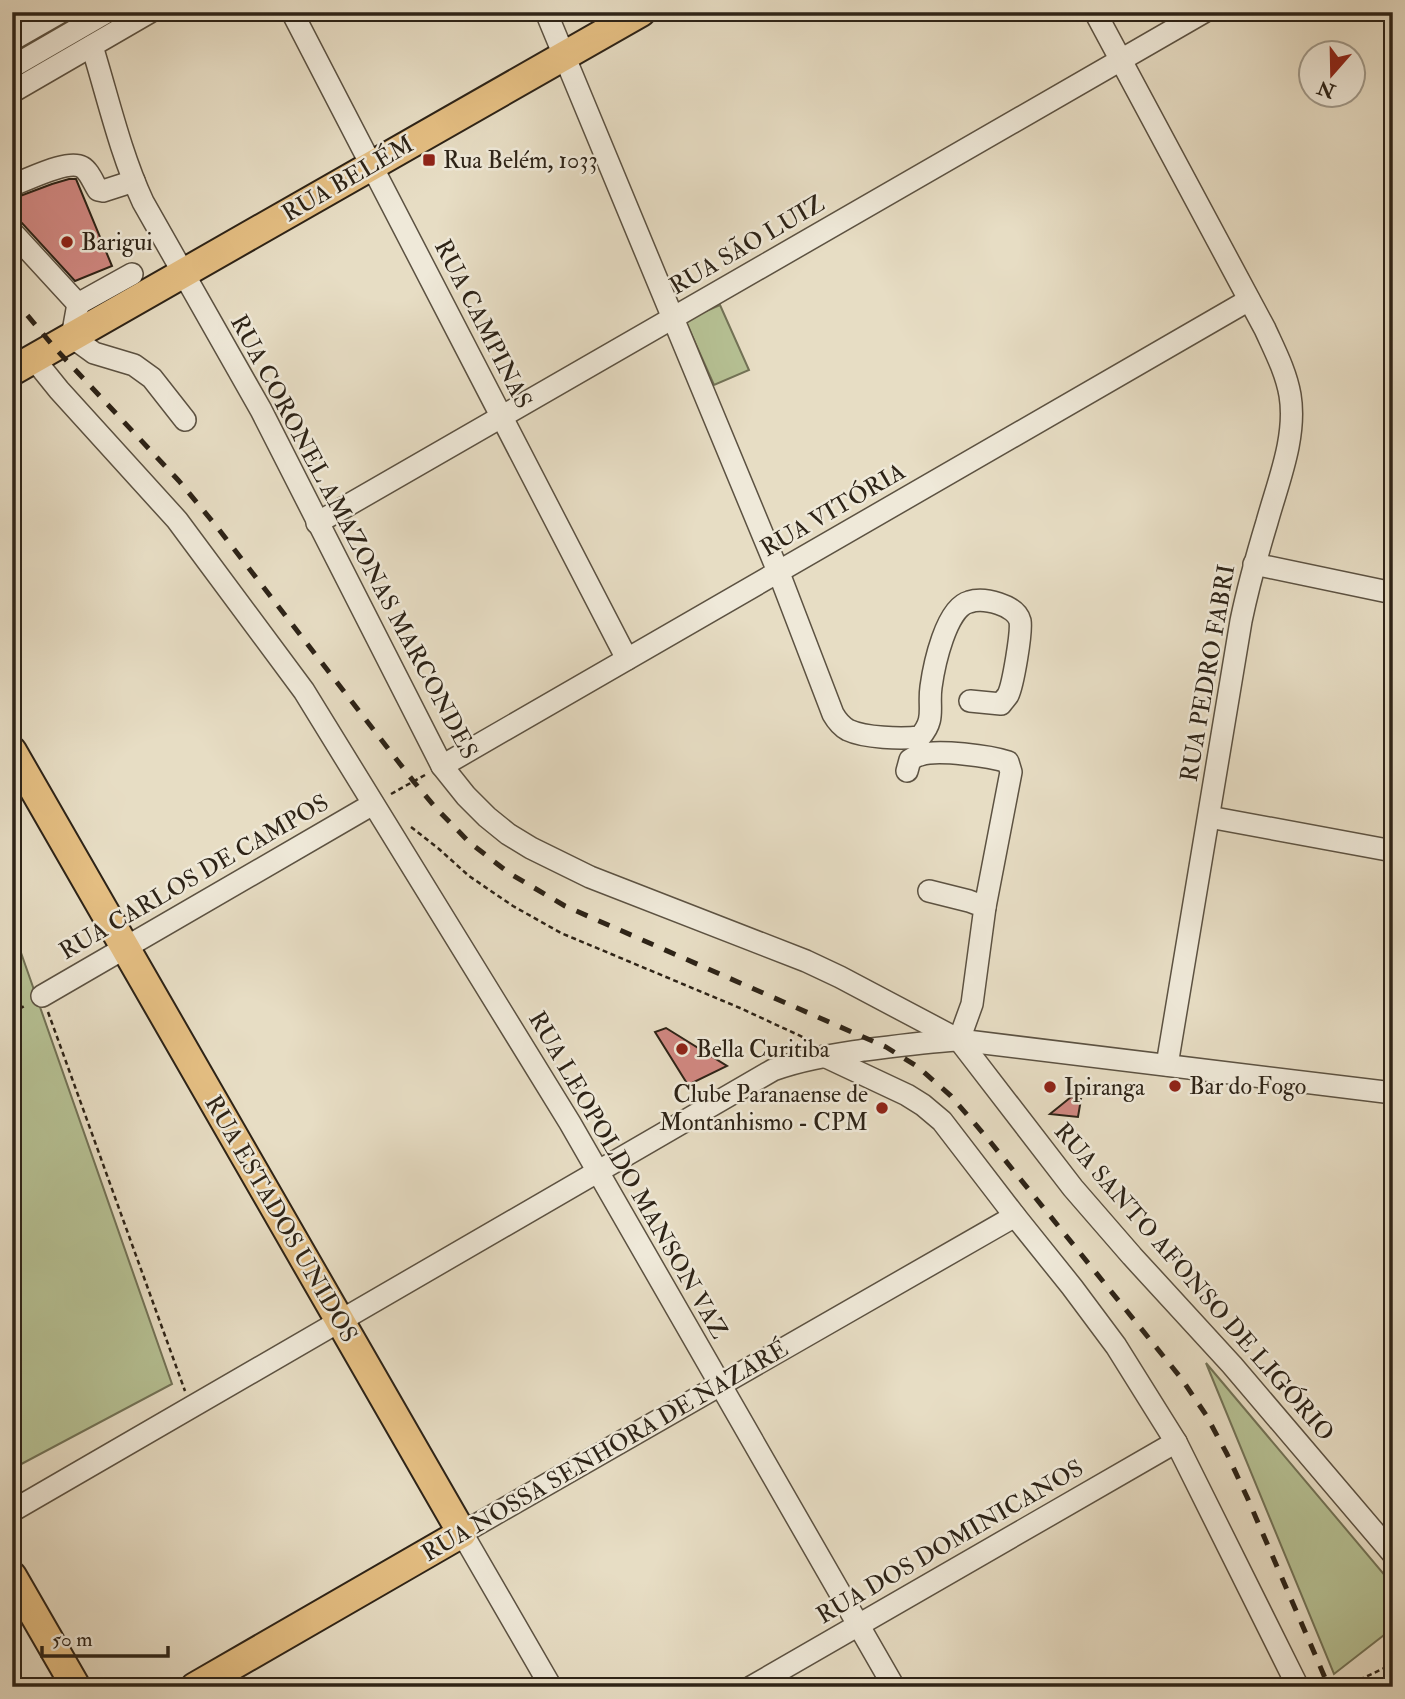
<svg xmlns="http://www.w3.org/2000/svg" width="1405" height="1699" viewBox="0 0 1405 1699" font-family="'IM FELL Double Pica',serif">
<style>
.green{fill:#b6c194;stroke:#727256;stroke-width:2}
.building{fill:#d18882;stroke:#2d2317;stroke-width:2}
.lines{fill:none;stroke-linecap:round;stroke-linejoin:round}
.minor-casing{stroke:#5c5242;stroke-width:24}
.major-casing{stroke:#2d2317;stroke-width:32}
.path{stroke:#2d2317;stroke-width:2.5;stroke-dasharray:5 3.5;stroke-linecap:butt}
.minor{stroke:#efe9d9;stroke-width:21}
.major{stroke:#e4be82;stroke-width:28}
.rail{stroke:#2d2317;stroke-width:5;stroke-dasharray:12 12;stroke-linecap:butt}
.poi-dot{fill:#8f2418;stroke:#efe9d9;stroke-width:2.5}
.labels{text-anchor:middle;dominant-baseline:central;stroke-width:5;stroke-linejoin:round;paint-order:stroke}
.poi-label{font-size:24px;fill:#2d2317;stroke:#efe9d9;text-anchor:start}
.street-label{font-size:24px;fill:#2d2317;stroke:#efe9d9}
</style>
<rect width="100%" height="100%" fill="#e7ddc4"/>
<filter id="stains"><feTurbulence type="fractalNoise" baseFrequency=".00286" numOctaves="4"/><feColorMatrix values="0 0 0 0 .2 0 0 0 0 .09 0 0 0 0 .02 0 0 0 .5 -.17"/></filter>
<radialGradient id="worn" r=".72"><stop offset=".6" stop-color="#630" stop-opacity="0"/><stop offset="1" stop-color="#630" stop-opacity=".3"/></radialGradient>
<g class="green">
<polygon points="720,305 749,370 714,385 685,320"/>
<polygon points="12,927 172,1384 12,1469"/>
<polygon points="1206,1363 1393,1585 1393,1628 1334,1674"/>
</g>
<g class="building">
<polygon points="69,179 76,179 112,266 75,281 22,223 12,218 12,199 52,184"/>
<polygon points="666,1028 727,1066 688,1085 655,1032"/>
<polygon points="1071,1097 1081,1099 1078,1117 1050,1114"/>
</g>
<g class="lines">
<defs>
<g id="minor">
<polyline points="292,12 627,659"/>
<path d="M546 12 782 581 833 714C837 721 841 726 848 730 865 738 901 739 920 737 936 719 928 708 931 687 934 665 946 608 969 602 984 597 1016 605 1020 621 1022 632 1013 685 1008 695 1006 698 1003 701 1001 704L970 701"/>
<path d="M1095 12 1265 329C1275 351 1286 372 1290 395 1297 437 1278 482 1267 522 1257 555 1248 587 1241 621L1167 1065"/>
<polyline points="12,40 61,12"/>
<path d="M92 46C108 98 120 152 143 202L261 410 442 766 466 796 487 817 508 834 531 848 590 877 806 961 840 977 959 1040 1393 1093"/>
<polyline points="12,67 107,12"/>
<polyline points="12,92 150,12"/>
<path d="M12 185C28 180 67 159 82 167 89 171 93 182 98 190L103 191 134 181"/>
<polyline points="12,232 78,304"/>
<polyline points="78,304 72,337 94,353 134,365 152,378 185,420"/>
<polyline points="78,304 132,274"/>
<polyline points="34,359 59,390 177,520 304,691 570,1123 894,1687"/>
<polyline points="317,523 1204,12"/>
<polyline points="1254,564 1393,593"/>
<polyline points="442,766 1249,300"/>
<path d="M907 771 910 760C912 759 917 755 920 755 937 749 990 756 1008 762L1011 772 985 907"/>
<polyline points="1209,817 1393,851"/>
<polyline points="929,891 969,901 985,907 972,1004 959,1040"/>
<polyline points="42,996 373,804"/>
<polyline points="959,1040 1073,1188 1132,1256 1232,1365 1393,1554"/>
<polyline points="824,1056 907,1095 923,1105 942,1121 1015,1216 1072,1287 1116,1346 1176,1442 1298,1687"/>
<path d="M12 1511 773 1070C803 1059 833 1055 864 1050 896 1046 926 1042 957 1040"/>
<polyline points="551,1687 462,1533 1015,1216"/>
<polyline points="751,1687 1176,1442"/>
</g>
<g id="major">
<polyline points="12,371 641,12"/>
<polyline points="12,751 462,1533 195,1687"/>
<polyline points="12,1576 76,1687"/>
</g>
</defs>
<use href="#minor" class="minor-casing"/>
<use href="#major" class="major-casing"/>
<g class="path">
<polyline points="391,794 425,775"/>
<polyline points="411,827 439,849 469,876 513,906 561,933 740,1008 807,1039"/>
<polyline points="48,1012 185,1391"/>
<polyline points="12,1013 26,1005"/>
<polyline points="1344,1687 1393,1664"/>
</g>
<use href="#minor" class="minor"/>
<use href="#major" class="major"/>
<polyline class="rail" points="12,297 54,347 179,481 217,527 414,782 435,807 469,842 509,873 565,906 886,1047 918,1067 951,1096 988,1139 1181,1378 1206,1415 1227,1454 1247,1497 1329,1687"/>
</g>
<g class="poi-dot">
<rect x="422" y="153" width="14" height="14" rx="3.5"/>
<circle cx="67" cy="242" r="7"/>
<circle cx="682" cy="1049" r="7"/>
<circle cx="1175" cy="1086" r="7"/>
<circle cx="1050" cy="1087" r="7"/>
<circle cx="882" cy="1108" r="7"/>
</g>
<g class="labels">
<g class="poi-label">
<text x="443" y="160">Rua Belém, 1033</text>
<text x="81" y="242">Barigui</text>
<text x="696" y="1049">Bella Curitiba</text>
<text x="1189" y="1086">Bar do Fogo</text>
<text x="1064" y="1087">Ipiranga</text>
<text x="868" y="1094" text-anchor="end">Clube Paranaense de<tspan x="868" dy="28">Montanhismo - CPM</tspan></text>
</g>
<g class="street-label">
<text transform="translate(348 179) rotate(-30)">RUA BELÉM</text>
<text transform="translate(747 245) rotate(-30)">RUA SÃO LUIZ</text>
<text transform="translate(483 324) rotate(63)">RUA CAMPINAS</text>
<text transform="translate(833 510) rotate(-30)">RUA VITÓRIA</text>
<text transform="translate(354 537) rotate(62)">RUA CORONEL AMAZONAS MARCONDES</text>
<text transform="translate(1208 673) rotate(-80)">RUA PEDRO FABRI</text>
<text transform="translate(194 877) rotate(-30)">RUA CARLOS DE CAMPOS</text>
<text transform="translate(628 1175) rotate(60)">RUA LEOPOLDO MANSON VAZ</text>
<text transform="translate(281 1219) rotate(60)">RUA ESTADOS UNIDOS</text>
<text transform="translate(1194 1282) rotate(49)">RUA SANTO AFONSO DE LIGÓRIO</text>
<text transform="translate(605 1451) rotate(-30)">RUA NOSSA SENHORA DE NAZARÉ</text>
<text transform="translate(950 1542) rotate(-30)">RUA DOS DOMINICANOS</text>
</g>
</g>
<rect width="1405" height="1699" fill="none" stroke="#e7ddc4" stroke-width="42"/>
<rect x="14" y="14" width="1377" height="1671" fill="none" stroke="#2d2317" stroke-width="3.5"/>
<rect x="21" y="21" width="1363" height="1657" fill="none" stroke="#2d2317" stroke-width="2"/>
<g transform="translate(1332 74) rotate(200)"><circle r="33" fill="#efe9d9" stroke="#a19a8b" stroke-width="2"/>
<path d="M0-5L12 26L0 18L-12 26Z" fill="#8f2418"/>
<text y="-10" font-size="19" font-weight="bold" text-anchor="middle" fill="#2d2317">N</text>
</g>
<path d="M42 1646v10h126v-10" fill="none" stroke="#2d2317" stroke-width="3.5"/>
<text x="52" y="1646" font-size="21" fill="#2d2317" stroke="#efe9d9" stroke-width="5" paint-order="stroke">50 m</text>
<rect width="100%" height="100%" filter="url(#stains)"/>
<rect width="100%" height="100%" fill="url(#worn)"/>
</svg>
